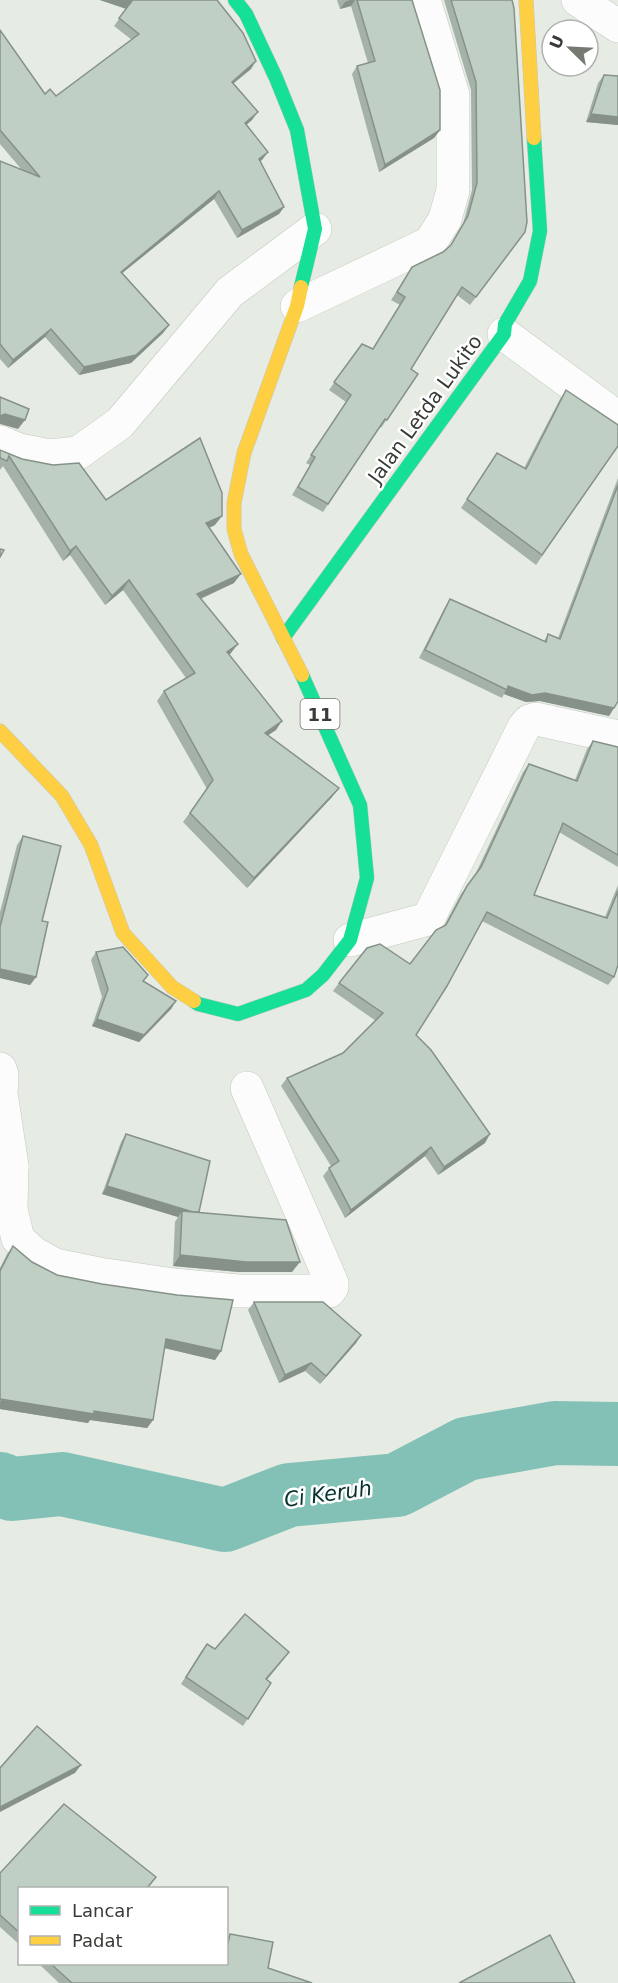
<svg xmlns="http://www.w3.org/2000/svg" width="618" height="1983" viewBox="0 0 618 1983" font-family="'DejaVu Sans',sans-serif">
<style>
.lines{fill:none;stroke-linecap:round;stroke-linejoin:round}
.river{stroke:#83c1b7;stroke-width:64}
.street-casing{stroke:#c3c7c1;stroke-width:34}
.fast-casing{stroke:#c3c7c1;stroke-width:15}
.slow-casing{stroke:#c3c7c1;stroke-width:15}
.street{stroke:#fbfcfb;stroke-width:33}
.fast{stroke:#16e098;stroke-width:14}
.slow{stroke:#ffcf43;stroke-width:14}
.wall{fill:#a4b2a9}
.shaded-wall{fill:#869189}
.building{fill:#bfcfc4;stroke:#869189;stroke-width:1.5}
.labels{text-anchor:middle;dominant-baseline:central;stroke-width:5;stroke-linejoin:round;paint-order:stroke}
.shield{fill:#fff;stroke:#747672;stroke-width:1.5}
.shield-label{font-size:18px;font-weight:bold;fill:#383c36}
.street-label{font-size:20px;fill:#383c36;stroke:#fff}
.water-label{font-size:21px;font-style:italic;fill:#06312d;stroke:#fff}
</style>
<rect width="100%" height="100%" fill="#e6ece3"/>
<g class="lines">
<polyline class="river" points="0,1484 12,1489 62,1484 225,1520 289,1495 397,1485 466,1449 555,1433 618,1434"/>
<defs>
<g id="street">
<polyline points="578,0 618,26"/>
<polyline points="297,306 430,243 445,219 453,190 453,95 424,0"/>
<polyline points="504,334 618,418"/>
<polyline points="0,442 19,450 50,456 78,453 120,423 230,292 315,229"/>
<polyline points="350,940 428,919 524,727 529,721 536,719 618,737"/>
<polyline points="0,1069 2,1075 1,1093 12,1166"/>
<polyline points="0,1158 12,1166 11,1209 18,1239 35,1254 55,1265 99,1274 174,1285 238,1291 329,1291 332,1287 332,1283 247,1088"/>
</g>
<g id="fast">
<polyline points="235,0 246,14 276,78 297,130 315,229 301,287"/>
<polyline points="283,638 504,334 505,324 530,281 540,231 534,138"/>
<polyline points="194,1001 198,1004 238,1014 306,990 323,975 350,940 367,878 360,805 302,675"/>
</g>
<g id="slow">
<polyline points="526,0 534,138"/>
<polyline points="301,287 297,306 244,453 234,503 234,529 241,554 302,675"/>
<polyline points="0,731 62,796 91,845 123,933 172,987 194,1001"/>
</g>
</defs>
<use href="#street" class="street-casing"/>
<use href="#fast" class="fast-casing"/>
<use href="#slow" class="slow-casing"/>
<use href="#street" class="street"/>
<use href="#fast" class="fast"/>
<use href="#slow" class="slow"/>
</g>
<g class="wall">
<polygon points="100,0 217,0 251,69 233,84 252,120 246,125 268,152 260,162 284,207 279,214 237,238 214,199 122,273 169,325 163,333 131,363 79,375 45,337 8,368 0,359 0,161 22,170 0,144 0,30 45,94 56,96 132,40 114,26 126,9"/>
<polygon points="337,0 412,0 440,130 434,138 379,172 352,74 357,66 368,63 351,6 340,9"/>
<polygon points="444,0 512,0 525,232 470,305 457,295 411,369 418,374 381,428 380,427 323,512 292,495 310,465 306,463 346,402 329,390 362,344 373,349 400,305 391,300 412,267 443,252 450,247 463,224 472,190 471,90"/>
<polygon points="604,75 618,76 618,125 586,122 598,83"/>
<polygon points="566,390 618,446 536,565 461,508 497,453 524,468 560,399"/>
<polygon points="0,450 106,500 215,525 209,528 234,583 201,599 231,653 229,655 276,730 268,735 332,797 247,888 183,822 207,789 157,701 164,691 186,678 123,590 105,605 70,555 63,561 3,466 0,470"/>
<polygon points="618,478 618,701 609,716 540,701 526,702 504,694 502,698 419,658 445,607 450,599 544,641 548,634 558,638"/>
<polygon points="593,741 618,747 618,867 559,832 534,895 605,917 618,885 618,965 614,977 608,985 482,921 416,1035 485,1143 438,1175 425,1156 345,1218 323,1176 331,1166 281,1086 287,1078 343,1053 376,1021 333,991 339,983 410,964 444,926 461,894 475,875 523,772 529,764 575,780 587,749"/>
<polygon points="23,836 42,921 36,977 30,985 0,978 0,912 17,845"/>
<polygon points="96,952 143,982 176,1001 171,1009 139,1042 92,1026 102,997 91,960"/>
<polygon points="126,1134 199,1212 292,1272 239,1272 173,1266 175,1222 178,1217 102,1194 121,1142"/>
<polygon points="13,1246 32,1262 57,1275 221,1351 215,1360 164,1348 153,1420 147,1428 90,1420 88,1423 0,1409 0,1268 7,1254"/>
<polygon points="254,1302 361,1335 356,1343 320,1384 305,1371 279,1383 248,1310"/>
<polygon points="215,1649 284,1659 267,1680 271,1683 243,1726 181,1684 202,1650"/>
<polygon points="0,1873 156,1877 148,1888 20,1888 20,1945 0,1927"/>
<polygon points="230,1934 268,1968 312,1983 59,1983 39,1964 226,1964 226,1940"/>
</g>
<g class="shaded-wall">
<polygon points="100,0 128,0 132,1 127,9"/>
<polygon points="350,0 355,0 351,6 340,9 345,2"/>
<polygon points="256,61 251,69 226,89 232,82"/>
<polygon points="258,112 252,120 239,131 245,123"/>
<polygon points="591,114 618,117 618,125 586,122"/>
<polygon points="440,130 434,138 379,172 385,165"/>
<polygon points="268,152 262,160 253,167 259,159"/>
<polygon points="219,191 214,199 115,279 121,272"/>
<polygon points="284,207 279,214 237,238 242,230"/>
<polygon points="169,325 163,333 131,363 79,375 84,367"/>
<polygon points="51,329 45,337 8,368 13,360"/>
<polygon points="5,414 25,420 18,429 0,424 0,416"/>
<polygon points="222,516 215,525 200,532 206,523"/>
<polygon points="76,546 70,555 63,561 70,551"/>
<polygon points="241,574 234,583 190,603 197,594"/>
<polygon points="129,580 123,590 105,605 112,596"/>
<polygon points="238,644 231,653 221,661 227,652"/>
<polygon points="508,686 545,693 614,708 609,716 540,701 526,702 504,694"/>
<polygon points="282,721 276,730 258,742 265,733"/>
<polygon points="339,788 332,797 247,888 254,878"/>
<polygon points="0,969 36,977 30,985 0,978"/>
<polygon points="176,1001 171,1009 139,1042 92,1026 97,1019"/>
<polygon points="490,1134 485,1143 438,1175 444,1167"/>
<polygon points="431,1147 425,1156 345,1218 351,1210"/>
<polygon points="107,1186 198,1214 182,1211 178,1217 102,1194"/>
<polygon points="180,1255 300,1262 292,1272 239,1272 173,1266"/>
<polygon points="361,1335 356,1343 320,1384 326,1376"/>
<polygon points="166,1339 221,1351 215,1360 160,1347"/>
<polygon points="311,1363 305,1371 279,1383 285,1375"/>
<polygon points="1,1400 94,1411 153,1420 147,1428 90,1420 88,1423 0,1409 0,1402"/>
<polygon points="81,1765 75,1773 0,1812 0,1807"/>
</g>
<g class="building">
<polygon points="128,0 217,0 243,33 256,61 232,82 258,112 245,123 268,152 259,159 284,207 242,230 219,191 121,272 169,325 136,355 84,367 51,329 13,360 0,344 0,161 40,177 0,130 0,30 45,94 50,89 56,96 139,34 119,18 132,1"/>
<polygon points="357,0 412,0 440,90 440,130 385,165 357,66 375,61"/>
<polygon points="451,0 512,0 514,8 527,222 525,232 476,297 462,287 411,369 418,374 387,420 385,419 328,504 298,487 315,457 311,455 351,395 334,382 362,344 373,349 405,297 397,292 412,267 443,252 451,245 468,216 477,183 476,82"/>
<polygon points="604,75 618,76 618,117 591,114"/>
<polygon points="566,390 618,425 618,446 542,555 467,499 497,453 526,469"/>
<polygon points="0,397 29,409 25,420 5,414 0,416"/>
<polygon points="200,438 222,493 222,516 206,523 241,574 197,594 238,644 227,652 282,721 265,733 339,788 254,878 190,813 213,780 164,691 195,673 129,580 112,596 76,546 70,551 9,456 7,461 0,458 0,450 22,459 53,465 79,463 106,500"/>
<polygon points="618,485 618,701 614,708 545,693 532,695 508,686 507,690 425,650 450,599 546,642 548,634 560,639"/>
<polygon points="0,549 4,550 0,557"/>
<polygon points="593,741 618,747 618,855 563,823 534,895 607,918 618,891 618,965 614,977 487,912 447,986 416,1035 431,1050 490,1134 444,1167 431,1147 351,1210 329,1168 339,1161 287,1078 343,1053 383,1013 339,983 367,948 380,944 410,964 436,930 446,925 467,886 481,867 529,764 577,781"/>
<polygon points="23,836 61,846 42,921 48,922 36,977 0,969 0,927"/>
<polygon points="123,947 148,975 143,981 176,1001 144,1035 97,1019 108,989 96,952"/>
<polygon points="126,1134 210,1161 199,1212 193,1212 107,1186"/>
<polygon points="182,1211 286,1220 300,1262 246,1262 180,1255"/>
<polygon points="13,1246 32,1262 57,1275 102,1284 177,1295 233,1300 221,1351 166,1339 153,1420 94,1411 94,1414 0,1399 0,1271"/>
<polygon points="254,1302 323,1302 361,1335 326,1376 311,1363 285,1375"/>
<polygon points="245,1614 289,1652 266,1679 271,1683 248,1719 186,1677 207,1644 215,1649"/>
<polygon points="37,1726 81,1765 0,1807 0,1768"/>
<polygon points="64,1804 156,1877 147,1888 20,1888 20,1933 0,1915 0,1873"/>
<polygon points="230,1934 273,1942 268,1968 312,1983 72,1983 51,1964 226,1964 226,1952"/>
<polygon points="550,1935 575,1983 459,1983"/>
</g>
<g class="labels">
<rect class="shield" x="300.5" y="699" width="39" height="30" rx="4.5"/>
<g class="shield-label">
<text x="320" y="714">11</text>
</g>
<g class="street-label">
<text transform="translate(425 409) rotate(-54)">Jalan Letda Lukito</text>
</g>
<g class="water-label">
<text transform="translate(328 1494) rotate(-8)">Ci Keruh</text>
</g>
</g>
<rect x="18" y="1887" width="210" height="78" fill="#ffffff" stroke="#afb1af" stroke-width="1.5"/>
<rect x="30" y="1906" width="30" height="9" fill="#16e098" stroke="#afb1af" stroke-width="1.5"/>
<text x="72" y="1917" font-size="18" fill="#383c36">Lancar</text>
<rect x="30" y="1936" width="30" height="9" fill="#ffcf43" stroke="#afb1af" stroke-width="1.5"/>
<text x="72" y="1947" font-size="18" fill="#383c36">Padat</text>
<g transform="translate(570 48) rotate(294)"><circle r="28" fill="#ffffff" stroke="#afb1af" stroke-width="1.5"/>
<path d="M0-4.5L10 22L0 15L-10 22Z" fill="#757a73"/>
<text y="-9" font-size="16" font-weight="bold" text-anchor="middle" fill="#383c36">U</text>
</g>
</svg>
